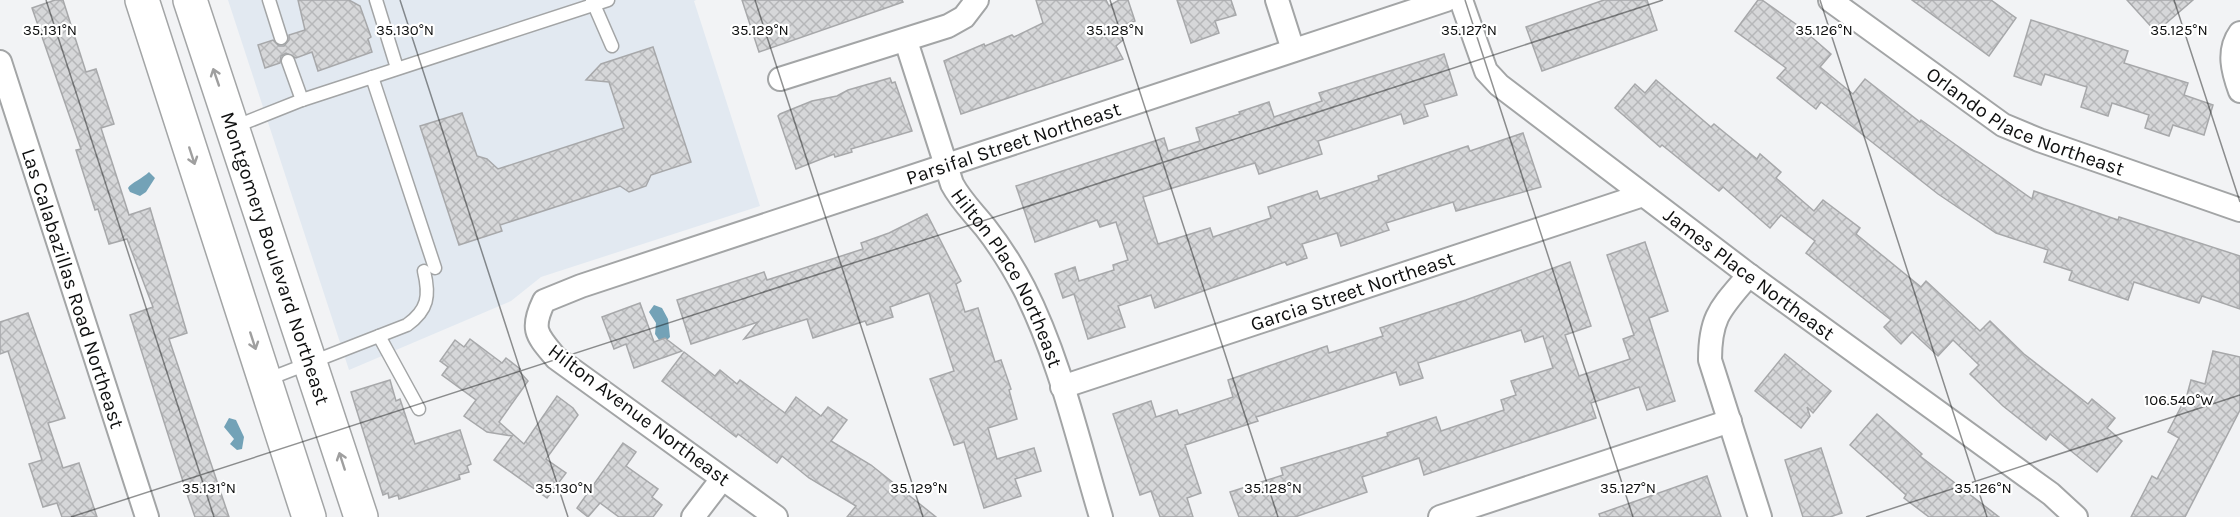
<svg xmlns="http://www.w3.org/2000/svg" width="2240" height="517" viewBox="0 0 2240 517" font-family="Karla,sans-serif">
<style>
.built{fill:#e2e9f1}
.water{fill:#73a2b7}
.building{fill:url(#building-cross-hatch);stroke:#a7a8aa;stroke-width:1.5}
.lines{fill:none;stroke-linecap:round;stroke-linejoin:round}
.lane-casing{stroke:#a3a5a6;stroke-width:15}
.street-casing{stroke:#a3a5a6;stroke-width:26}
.primary-casing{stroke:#a3a5a6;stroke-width:36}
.lane{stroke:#fff;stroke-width:12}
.street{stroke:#fff;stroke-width:22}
.primary{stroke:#fff;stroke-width:33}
.oneway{stroke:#9f9f9f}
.ticks{fill:none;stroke:#0e0f0f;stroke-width:1.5;stroke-opacity:0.45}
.labels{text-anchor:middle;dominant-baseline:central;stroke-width:4.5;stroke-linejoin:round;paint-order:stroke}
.street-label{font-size:20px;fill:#0e0f0f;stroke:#fff}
.ticks-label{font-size:15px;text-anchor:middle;fill:#0e0f0f;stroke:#fff;stroke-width:4.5;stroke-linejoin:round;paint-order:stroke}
</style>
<defs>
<pattern id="building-cross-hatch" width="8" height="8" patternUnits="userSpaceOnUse" patternTransform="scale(1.5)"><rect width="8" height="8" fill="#d6d7d9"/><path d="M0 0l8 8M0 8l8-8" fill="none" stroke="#b6b7b9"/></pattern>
</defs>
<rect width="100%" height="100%" fill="#f2f3f5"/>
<polygon class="built" points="228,0 696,0 694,1 760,206 541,277 511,301 349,370"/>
<g class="water">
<path d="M149 172 155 178 146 192 140 196 130 192 128 188C131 183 143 178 149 172Z"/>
<polygon points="654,305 662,308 668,319 670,337 666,341 659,340 655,334 656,323 649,312"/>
<polygon points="229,418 236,420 244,437 242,449 237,450 230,444 234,439 224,427"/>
</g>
<g class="building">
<polygon points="55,0 63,0 86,72 96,69 114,124 101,128 129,215 150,208 187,333 169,339 229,517 195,517 187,494 130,315 153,307 127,239 109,244 98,209 95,210 76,150 81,149 32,8"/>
<polygon points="298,0 349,0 360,6 371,37 368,39 372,52 318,71 312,52 296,58 286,53 281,56 280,63 265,68 258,45 273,40 279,46 284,46 289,40 289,35 305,30"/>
<polygon points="742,0 902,0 903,2 759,52"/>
<polygon points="1036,0 1106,0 1109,6 1119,0 1128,0 1135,21 1119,27 1123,40 1116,46 1123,59 961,114 944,61 984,44 985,46 1012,35 1014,37 1043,23"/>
<polygon points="1177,0 1231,0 1236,15 1215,21 1219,33 1191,43"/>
<polygon points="1604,0 1647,0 1657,30 1542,71 1526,27"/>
<polygon points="1758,0 1762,0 1800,27 1831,54 1820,67 1853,94 1865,79 1920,122 1921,120 2032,199 2034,191 2118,220 2119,217 2240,256 2240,309 2202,296 2199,303 2134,282 2128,300 2069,280 2072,271 2044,262 2048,250 1996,233 1938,194 1821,102 1816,109 1777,78 1786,68 1735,31"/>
<polygon points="1912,0 1991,0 2016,18 1989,56"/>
<polygon points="2127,0 2193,0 2156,32"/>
<polygon points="2031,20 2128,51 2124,63 2188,83 2184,95 2213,105 2204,135 2173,125 2169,136 2145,128 2149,115 2112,103 2108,116 2081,107 2087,87 2045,74 2041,85 2014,76"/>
<polygon points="653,47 691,162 651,175 646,186 629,192 620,186 500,225 502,231 459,245 420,126 462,113 477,156 487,159 498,169 624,128 609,82 586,80 601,64"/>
<polygon points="1444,54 1457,95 1424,105 1428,116 1404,124 1401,114 1318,141 1322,154 1259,174 1255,163 1143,197 1158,244 1210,228 1213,237 1271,218 1268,207 1317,191 1320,199 1379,180 1378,176 1468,146 1470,151 1523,133 1541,187 1456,211 1453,202 1386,223 1389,230 1341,246 1337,233 1302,244 1307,258 1287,265 1285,262 1155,308 1151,295 1118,306 1125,327 1088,339 1074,294 1063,298 1055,274 1075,267 1079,281 1114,270 1113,265 1128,260 1116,222 1100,227 1097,220 1035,242 1016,186 1164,138 1168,151 1200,141 1196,128 1240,114 1239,112 1269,102 1274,117 1322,101 1319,93"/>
<polygon points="890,78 892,83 895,82 912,131 851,149 852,152 835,157 834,154 796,169 778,116 780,114 812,101 837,96 848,90"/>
<polygon points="1656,80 1711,127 1714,124 1757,159 1760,154 1781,172 1776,178 1814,211 1823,200 1860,228 1856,234 1921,287 1926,281 1980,331 1990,321 2024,354 2088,404 2092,399 2115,418 2107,428 2122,441 2097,472 2050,434 2046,440 2003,406 1970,374 1979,365 1953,340 1938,356 1912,332 1901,344 1884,327 1891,320 1806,253 1815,241 1781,215 1770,228 1723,187 1719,191 1662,145 1660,147 1615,108 1635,84 1645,93"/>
<polygon points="927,214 961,281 956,284 965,312 978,308 995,362 1001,360 1011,389 1009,390 1017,419 988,428 997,459 1034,448 1041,471 1015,479 1021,496 984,508 964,442 954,445 930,379 954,371 929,293 890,307 893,317 867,325 865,321 813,338 807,319 744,339 758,322 691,344 677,300 764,272 767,280 863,249 861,243 889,233"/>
<polygon points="1645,242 1668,311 1649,318 1675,401 1647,410 1639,387 1591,403 1596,418 1424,475 1419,458 1362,477 1367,492 1295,517 1239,517 1230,492 1283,475 1281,468 1388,436 1387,433 1436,417 1441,431 1504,410 1501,400 1516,395 1511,381 1553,368 1543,336 1525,342 1521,330 1418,363 1423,378 1400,385 1396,372 1256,417 1258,421 1185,445 1201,493 1187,498 1193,517 1160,517 1151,491 1140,495 1113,414 1151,401 1156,417 1177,410 1179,415 1233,397 1228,380 1327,346 1329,353 1383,336 1380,328 1466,300 1570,262 1591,326 1565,335 1579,376 1630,359 1623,339 1634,335 1607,255"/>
<polygon points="640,303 654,342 665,338 682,351 634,368 626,344 614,349 602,317"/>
<polygon points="28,313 65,418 48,423 63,468 79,463 97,517 62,517 57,503 43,507 29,464 42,460 8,351 0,354 0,322"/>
<polygon points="470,339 502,363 506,358 520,369 519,371 528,381 499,422 524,444 557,396 573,408 578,415 546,459 566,473 547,498 494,460 512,436 487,432 464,416 476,400 442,375 448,367 440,361 455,340 464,347"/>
<polygon points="2213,351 2240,357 2240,410 2185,517 2131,517 2152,476 2157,479 2179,438 2168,432 2187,395 2191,380 2205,384"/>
<polygon points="684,352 715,376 720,370 737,384 740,380 785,413 796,397 821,416 828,407 847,420 831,441 871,465 936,517 847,517 856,506 809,478 782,456 777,463 738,434 736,437 662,381"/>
<polygon points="1785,354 1831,391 1813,413 1807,407 1810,416 1801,428 1755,391"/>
<polygon points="390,380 396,401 400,399 415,444 460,430 471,464 467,466 469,472 459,475 460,479 399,499 398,495 389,498 388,493 383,495 351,392"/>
<polygon points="1877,414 1922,454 1920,456 1999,517 1929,517 1904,498 1906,495 1850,445"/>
<polygon points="623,443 636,452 626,466 658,489 652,497 662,505 653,517 619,517 600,503 588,517 577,508"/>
<polygon points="1821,448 1842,513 1830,517 1803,517 1785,460"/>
<polygon points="1707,476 1721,517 1600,517 1599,514"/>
</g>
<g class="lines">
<defs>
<g id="lane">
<polyline points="269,0 281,38"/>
<polyline points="376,0 397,68"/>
<polyline points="592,0 612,46"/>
<polyline points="288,61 302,100"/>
<polyline points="372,77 435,268"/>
<polyline points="234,127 302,100 608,0"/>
<polyline points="379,336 419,409"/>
<path d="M266 380 407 325C428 310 430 296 424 271"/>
</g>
<g id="street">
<polyline points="1277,0 1293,50"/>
<path id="s1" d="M1461 0 1486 71 1499 85 1749 275 2051 494 2076 517"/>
<path id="s2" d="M1830 0 2003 125 2039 140 2240 210"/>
<path d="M2240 33C2227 51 2233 72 2240 91"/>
<path id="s3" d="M906 41 952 184C961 201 973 212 985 227 1000 246 1013 267 1024 288 1060 359 1078 441 1101 517"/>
<path id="s4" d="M0 62 147 517"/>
<polyline points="780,79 948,26 964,17 977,0"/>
<path d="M1749 275C1721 308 1710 316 1710 360L1760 517"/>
<path id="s5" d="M1062 387 1643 195"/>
<polyline points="693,517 722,479"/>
<path id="s6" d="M776 517 556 358C537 335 530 330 544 301L581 286 1446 0"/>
<polyline points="1440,517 1730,421"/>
</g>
<g id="primary">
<polyline points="142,0 309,517"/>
<path id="s7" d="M190 0 361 517"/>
</g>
</defs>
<use href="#lane" class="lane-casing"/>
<use href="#street" class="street-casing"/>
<use href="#primary" class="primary-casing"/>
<use href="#lane" class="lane"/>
<use href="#street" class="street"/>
<use href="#primary" class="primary"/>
</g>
<defs><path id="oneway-shaft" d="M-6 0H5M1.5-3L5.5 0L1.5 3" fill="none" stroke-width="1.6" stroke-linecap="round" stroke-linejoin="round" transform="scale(1.5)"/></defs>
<g class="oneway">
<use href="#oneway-shaft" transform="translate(216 77) rotate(-109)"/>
<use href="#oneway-shaft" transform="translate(192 156) rotate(72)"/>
<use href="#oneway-shaft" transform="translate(253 341) rotate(72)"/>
<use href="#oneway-shaft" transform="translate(342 461) rotate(-108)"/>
</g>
<path class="ticks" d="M46 0 214 517M400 0 568 517M755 0 923 517M1110 0 1278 517M1465 0 1633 517M1820 0 1987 517M2174 0 2240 202M71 517 1663 0M1866 517 2240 395"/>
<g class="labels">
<g class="street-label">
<text stroke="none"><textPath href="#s2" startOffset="232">Orlando Place Northeast</textPath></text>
<text stroke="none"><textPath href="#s6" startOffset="831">Parsifal Street Northeast</textPath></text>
<text stroke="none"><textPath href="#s7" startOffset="272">Montgomery Boulevard Northeast</textPath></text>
<text stroke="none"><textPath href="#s1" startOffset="408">James Place Northeast</textPath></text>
<text stroke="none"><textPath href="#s3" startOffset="260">Hilton Place Northeast</textPath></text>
<text stroke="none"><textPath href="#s4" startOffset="238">Las Calabazillas Road Northeast</textPath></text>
<text stroke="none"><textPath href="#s5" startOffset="306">Garcia Street Northeast</textPath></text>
<text transform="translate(639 415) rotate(37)">Hilton Avenue Northeast</text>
</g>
</g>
<g class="ticks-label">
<text x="50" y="35">35.131°N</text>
<text x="405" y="35">35.130°N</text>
<text x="760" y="35">35.129°N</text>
<text x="1115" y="35">35.128°N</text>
<text x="1469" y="35">35.127°N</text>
<text x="1824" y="35">35.126°N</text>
<text x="2179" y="35">35.125°N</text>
<text x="2179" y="405">106.540°W</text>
<text x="209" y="493">35.131°N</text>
<text x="564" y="493">35.130°N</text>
<text x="919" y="493">35.129°N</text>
<text x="1273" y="493">35.128°N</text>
<text x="1628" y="493">35.127°N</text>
<text x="1983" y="493">35.126°N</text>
</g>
</svg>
